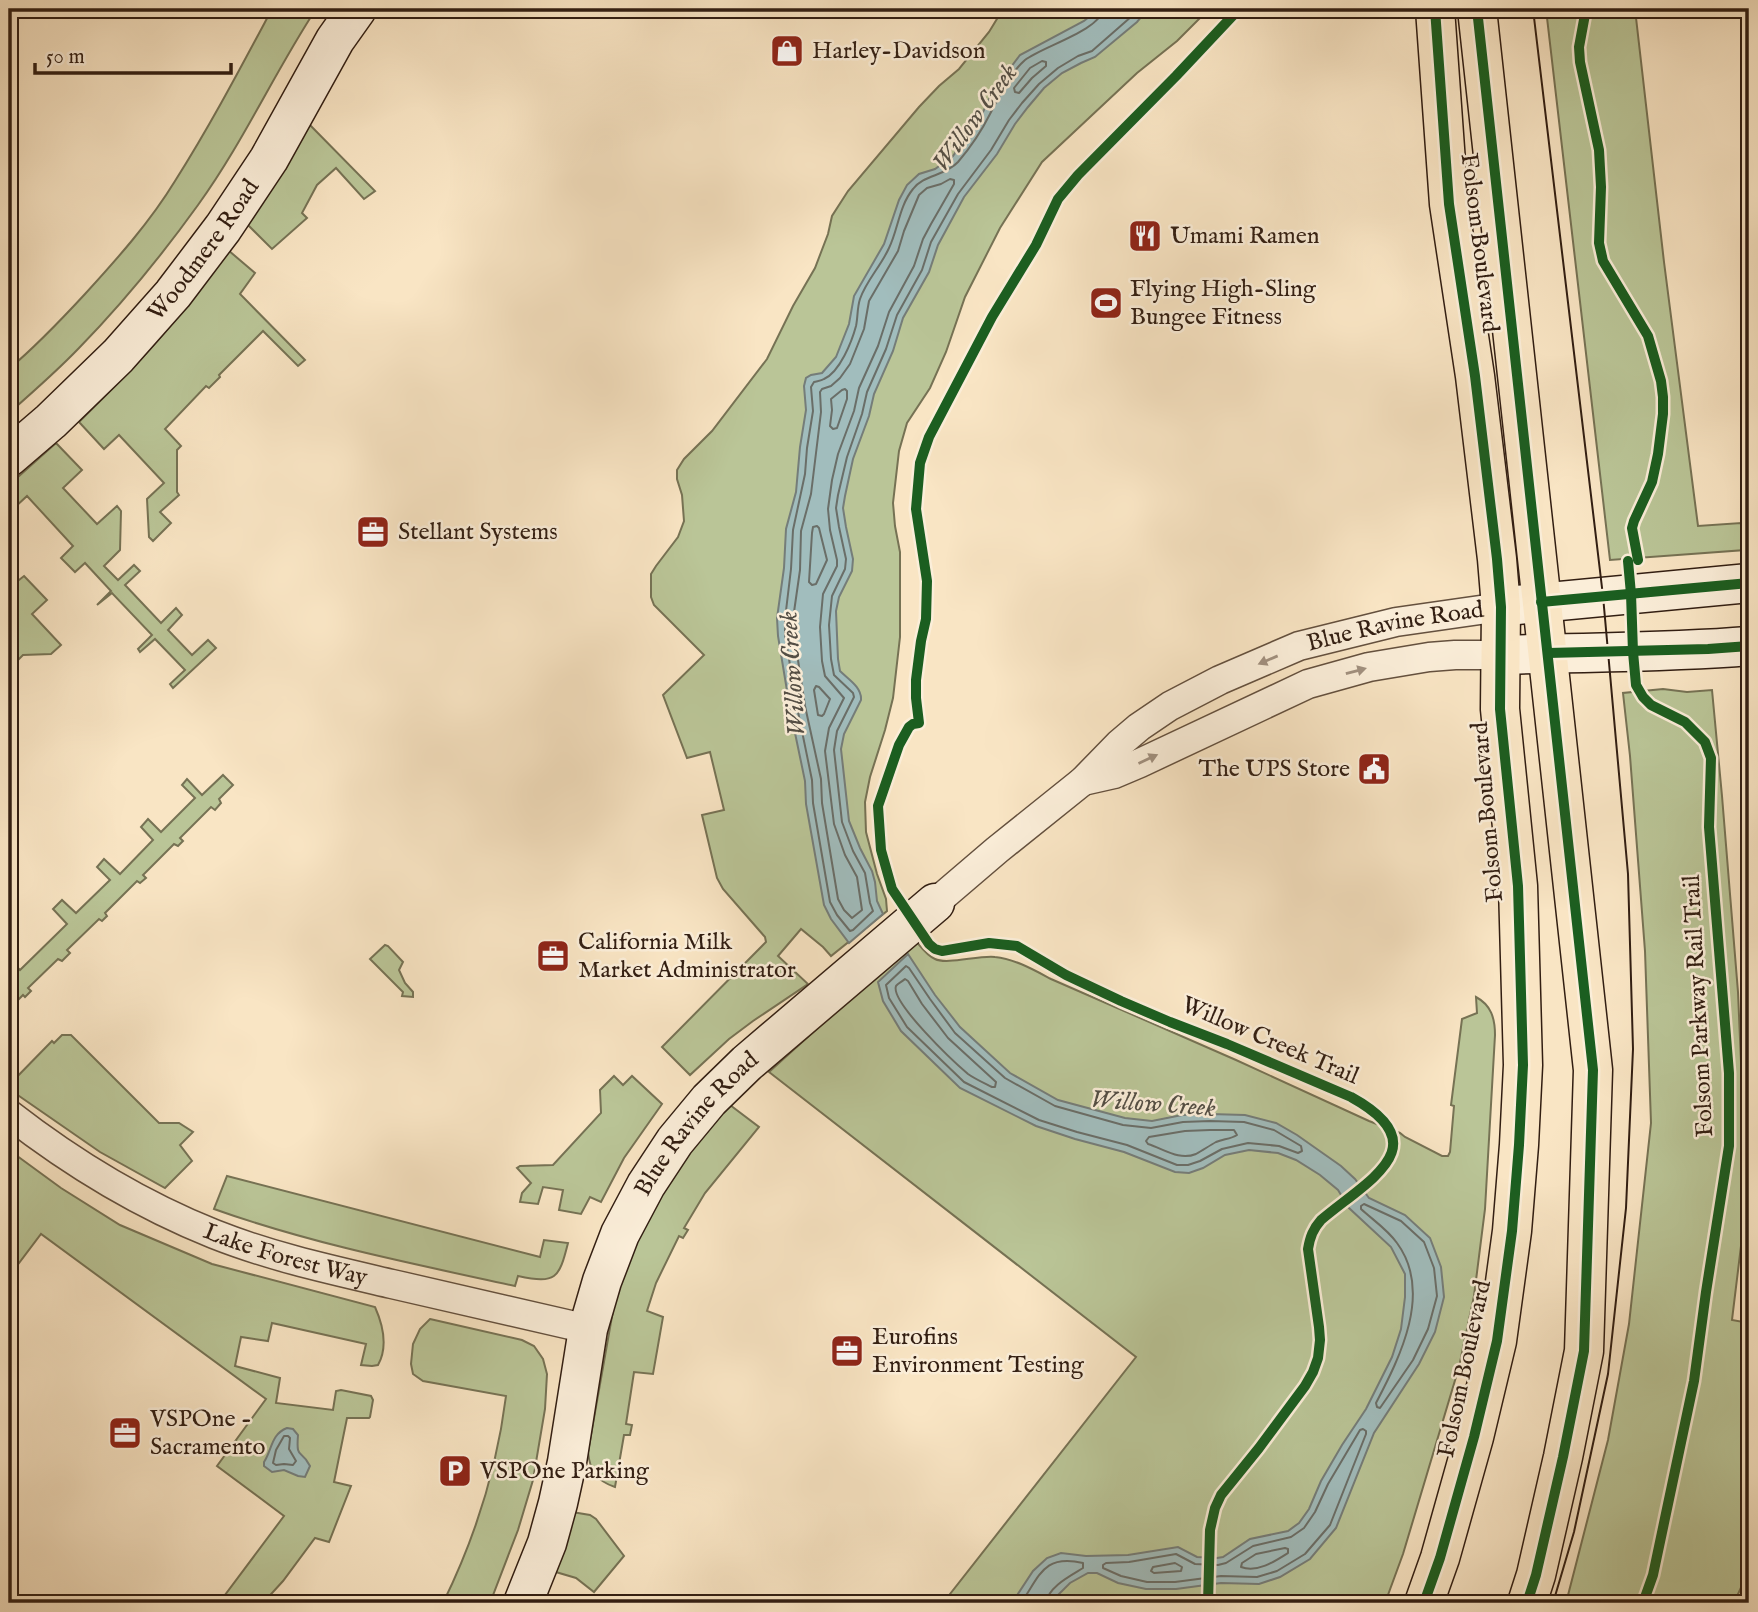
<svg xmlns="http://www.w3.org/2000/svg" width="1758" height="1612" viewBox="0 0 1758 1612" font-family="'IM FELL English',serif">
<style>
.green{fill:#bac597;stroke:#767254;stroke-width:2}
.water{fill:#a1bdbd;stroke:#757d79;stroke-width:2}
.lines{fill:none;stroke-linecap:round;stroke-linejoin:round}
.shore{stroke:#6a6e68;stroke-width:2}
.street-casing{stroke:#64503e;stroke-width:31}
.secondary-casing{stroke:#321e12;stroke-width:41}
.primary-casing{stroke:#321e12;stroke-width:41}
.street{stroke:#fbeed9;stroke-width:28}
.secondary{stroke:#fbeed9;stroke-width:38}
.primary{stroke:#f9e5c4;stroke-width:38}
.tram{stroke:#321e12;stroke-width:2}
.cycleway-casing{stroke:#fbeed9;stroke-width:15}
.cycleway{stroke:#1b5e20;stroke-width:10}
.oneway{fill:#a1907f}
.labels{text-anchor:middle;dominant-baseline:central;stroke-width:5;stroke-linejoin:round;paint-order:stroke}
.poi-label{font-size:24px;fill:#321e12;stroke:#fbeed9;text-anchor:start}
.street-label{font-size:24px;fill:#321e12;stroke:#fbeed9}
.water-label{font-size:26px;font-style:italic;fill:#534e45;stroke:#fbeed9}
</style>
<rect width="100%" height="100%" fill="#f9e5c4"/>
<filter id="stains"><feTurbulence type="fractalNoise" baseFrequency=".00286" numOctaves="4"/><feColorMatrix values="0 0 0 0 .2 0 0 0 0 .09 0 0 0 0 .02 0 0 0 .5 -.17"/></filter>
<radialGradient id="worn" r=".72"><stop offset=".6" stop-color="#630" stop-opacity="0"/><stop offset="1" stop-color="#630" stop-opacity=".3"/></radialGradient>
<g class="green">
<path d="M272 9H316C274 73 243 143 198 205 162 255 122 304 79 348 57 371 33 392 9 413V369C36 346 61 320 85 294 117 259 150 222 175 181 210 126 241 67 272 9Z"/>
<polygon points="1006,9 1209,9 1177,41 1137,73 1042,162 1000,228 965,297 946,352 930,388 907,423 899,451 893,503 895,526 900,552 900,637 893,698 885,730 870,777 865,802 866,832 877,874 886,899 887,911 831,956 823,947 801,929 778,956 808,984 753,1021 729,1039 690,1075 662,1047 766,942 765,937 723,889 717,878 702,815 724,810 710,752 687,758 663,695 704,655 654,605 651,597 651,574 656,566 678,537 684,521 682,495 677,479 677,470 684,459 712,431 767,359 793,306 815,268 828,234 832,216 848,191 919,107 939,86 959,69 989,32 1000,14"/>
<polygon points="1546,9 1635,9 1664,262 1698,526 1741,523 1745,550 1610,560"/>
<polygon points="307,122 375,191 364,199 336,168 317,185 302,213 307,218 272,249 247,224"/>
<path d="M228 250 255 273 240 294 305 360 298 366 263 331 219 375 220 377 209 388 206 386 165 429 181 446 177 450V492L179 495 160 512 171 523 153 541 149 537 147 499 164 483 119 435 104 449 79 422C106 395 133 369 158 340 184 312 205 280 228 250Z"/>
<polygon points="56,443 82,470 63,488 97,524 117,506 121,511 120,550 104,566 118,580 134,565 140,571 125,585 161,623 176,608 182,615 168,630 192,655 208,640 216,648 173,688 170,684 185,670 155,639 140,652 138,649 152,635 112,593 97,605 111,591 85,563 75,572 61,558 73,546 27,496 13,509 9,505 9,485"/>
<polygon points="24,576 47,600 32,614 61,645 51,654 23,655 9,669 9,588"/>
<polygon points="1663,689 1687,692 1712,690 1722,796 1738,992 1744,1132 1745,1213 1732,1320 1749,1323 1749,1570 1734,1603 1566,1603 1608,1440 1629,1324 1651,1123 1645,951 1630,756 1623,693"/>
<polygon points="223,775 233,785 219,799 221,803 215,810 211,807 180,838 183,841 178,846 174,844 143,875 146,878 140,883 137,881 105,913 107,916 102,921 99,919 67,950 70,953 62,961 58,959 28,988 31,991 25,997 23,995 9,1009 9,983 11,980 9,977 9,959 20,970 67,924 53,909 62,900 76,913 110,880 97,867 104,859 120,874 153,840 141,827 148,819 161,832 195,798 182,785 187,779 202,795"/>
<path d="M915 940C921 947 927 956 935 959 947 965 979 955 995 957 1015 959 1034 970 1051 979L1236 1060 1369 1121 1400 1133 1405 1137 1442 1156H1448L1450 1152 1454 1106 1451 1105 1462 1019 1477 1013 1476 997C1491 1005 1495 1018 1495 1035L1485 1209 1474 1296 1459 1367 1403 1554 1385 1603H943L1136 1357 769 1072Z"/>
<polygon points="385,945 388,946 403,962 399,970 405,983 413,992 413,997 402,996 403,992 370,959"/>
<polygon points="62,1035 71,1035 159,1123 179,1123 193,1132 180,1145 192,1161 165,1188 100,1152 9,1089 9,1085 52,1041 54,1043"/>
<polygon points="614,1076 623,1085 632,1076 662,1104 624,1158 601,1202 590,1197 581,1214 559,1210 563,1190 543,1187 538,1204 520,1202 522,1193 531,1183 517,1168 520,1166 553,1165 601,1113 600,1090"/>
<path d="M730 1105 759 1127 705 1193 684 1228 688 1230 683 1238 679 1236 656 1283 647 1311 663 1317 653 1374 634 1372 626 1424 632 1425 630 1435H624L615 1487C597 1481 590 1472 588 1452L617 1288 646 1219 692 1144Z"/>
<path d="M9 1150 61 1188 120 1225 212 1264 375 1307C383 1325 388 1347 378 1365L372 1366 361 1365 366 1344 272 1323 268 1341 241 1337 235 1366 280 1378 276 1403 333 1410 336 1391 341 1390 371 1396 373 1400 370 1417 369 1418H347L334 1482 351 1486 329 1542 315 1538 283 1581 263 1603H219L284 1516 217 1466 266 1399 41 1234 19 1263 9 1255Z"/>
<path d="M227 1176 540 1257 544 1240 568 1243C559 1279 556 1284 518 1276L515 1286C414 1264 312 1244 214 1209Z"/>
<path d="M430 1319 522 1340 534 1346 543 1359 547 1374 545 1409 533 1480 518 1530 490 1603H443C475 1538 497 1468 506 1396L423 1381 413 1374 411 1364 413 1344 420 1329Z"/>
<polygon points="566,1511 590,1515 596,1519 624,1556 594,1592 576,1578 549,1570"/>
</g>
<g class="water">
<path d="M1099 9H1148L1137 22 1095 57 1081 63 1062 73 1044 88 1028 107 1015 124 997 154 964 197 938 245 929 272 903 318 893 351 874 394 869 416 853 459 845 496 843 508 846 527 853 559 852 571 839 597 836 611 838 659 840 671C848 679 862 687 861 700L844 734 841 749 849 821 860 848 872 871 875 882 877 901 883 914 849 943 831 919 824 905 806 804 805 781 790 709 778 636 777 618 784 568 786 529 796 492 800 447 806 410 804 386 806 378 811 375 822 373 836 357 849 324 854 296 884 244 899 200 907 185 919 174 935 169 953 156 983 112 993 91 1020 55 1084 21Z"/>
<polygon points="908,954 935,995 960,1027 1010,1073 1058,1100 1125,1118 1152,1121 1182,1115 1210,1114 1245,1115 1276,1123 1297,1135 1341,1166 1355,1179 1369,1198 1405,1215 1430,1238 1441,1267 1444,1297 1435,1332 1419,1364 1374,1433 1336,1528 1310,1559 1280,1577 1259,1584 1221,1583 1176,1589 1146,1589 1118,1583 1097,1573 1088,1573 1070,1583 1050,1603 1012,1603 1033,1571 1047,1558 1061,1553 1086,1556 1128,1555 1178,1547 1197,1557 1217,1558 1223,1557 1250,1539 1288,1531 1299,1523 1309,1509 1321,1481 1342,1445 1366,1409 1392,1357 1401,1329 1405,1297 1405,1274 1391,1247 1349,1208 1338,1190 1320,1175 1296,1160 1278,1153 1249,1150 1225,1155 1203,1168 1189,1173 1175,1172 1124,1152 1075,1139 1036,1126 960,1088 901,1031 883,1001 878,982"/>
<path d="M287 1428 293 1429 298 1435C296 1461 301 1448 310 1466L305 1477 298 1476 284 1470 272 1472 264 1466V1462C272 1450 271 1434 287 1428Z"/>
</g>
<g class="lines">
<g class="shore">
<path d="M1103 9C1101 30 1041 47 1025 60 1009 74 1000 95 990 114 982 130 970 148 958 162 945 176 923 175 913 189 899 206 898 230 889 248 881 266 866 281 860 299 857 308 858 317 856 326 852 341 840 372 824 379 821 381 817 381 814 382L811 387 813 411 807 448 805 474 793 530 791 569 785 619V635L797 707 812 780 813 803 830 902 837 915 850 931 853 930 873 911 870 903 865 873 853 851 842 822 834 750 837 731 854 697 853 693 834 675 831 659 829 625 832 596 845 569 846 559 839 527 836 508 838 495 847 457 862 414 867 392 886 349 897 315 922 270 931 242 958 194 991 150 1009 120 1022 103 1039 84 1058 68 1078 56 1092 51 1140 9"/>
<polygon points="1042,61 1046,62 1046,66 1032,78 1019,93 1015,92 1014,88 1030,68"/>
<polygon points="950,179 954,180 954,184 931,224 923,239 914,266 889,312 878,346 859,388 854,411 838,454 832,480 828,509 830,530 837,560 837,566 823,594 820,627 822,661 825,676 844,698 829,728 825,751 834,824 845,855 857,877 862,910 852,918 844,910 838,899 822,803 821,779 805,706 794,634 793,619 800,570 801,531 811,494 821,412 820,392 822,389 831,386 840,378 850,364 864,329 869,301 898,251 904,231 919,195 927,188 941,184"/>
<polygon points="842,390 845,389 847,391 847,399 837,428 833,429 830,426 832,410 831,399"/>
<polygon points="817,526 819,528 827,560 816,584 812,585 809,582 812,533 813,527"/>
<polygon points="816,686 819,687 830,699 824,714 822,716 818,715 814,690"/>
<polygon points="906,966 909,968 930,999 955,1033 1005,1078 1055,1106 1123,1125 1151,1128 1183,1122 1210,1121 1244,1122 1274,1130 1301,1146 1302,1151 1298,1153 1279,1146 1248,1143 1222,1149 1200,1161 1188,1165 1177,1165 1127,1145 1077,1132 1039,1120 964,1082 907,1027 889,998 886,985"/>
<path d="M905 979 908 981 922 1004 948 1038 996 1082 995 1087H992C984 1083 975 1079 968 1074 955 1063 890 1002 896 986 897 984 903 981 905 979Z"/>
<path d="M1210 1130H1234L1237 1135C1231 1139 1223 1139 1216 1142 1209 1146 1203 1150 1196 1154 1179 1161 1164 1149 1148 1144L1146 1141 1149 1137 1185 1131Z"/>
<path d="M1364 1204 1401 1221 1424 1242 1434 1268 1437 1296 1428 1329 1413 1360 1380 1408 1377 1407 1376 1403C1400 1357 1433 1292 1397 1243 1388 1230 1373 1220 1361 1209V1206Z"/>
<polygon points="1363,1429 1366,1431 1366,1434 1330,1525 1305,1554 1277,1571 1257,1577 1221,1576 1175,1582 1147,1582 1121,1576 1103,1568 1103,1565 1106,1563 1129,1562 1176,1554 1195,1564 1218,1565 1226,1563 1253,1546 1291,1537 1304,1528 1315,1512 1328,1484 1360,1430"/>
<polygon points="284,1436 288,1436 290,1438 289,1449 296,1461 293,1465 284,1464 276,1465 273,1463 276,1450"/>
<path d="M1285 1548 1288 1549V1553C1274 1562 1257 1573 1241 1567L1242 1563 1256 1554Z"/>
<polygon points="1175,1563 1182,1567 1181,1571 1154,1573 1151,1571 1153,1567"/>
<path d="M1021 1603C1040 1576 1043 1554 1083 1563V1568C1070 1576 1048 1587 1046 1603"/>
</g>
<defs>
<g id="street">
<polyline points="1083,781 1114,774 1140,763 1308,684 1369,667 1429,657 1455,655 1501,655"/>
<path id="s1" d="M935 903 997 850 1083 781 1119 744 1139 727 1170 706 1220 680 1299 646 1396 622 1501 607"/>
<path id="s2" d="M9 1114C72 1163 139 1204 214 1234 272 1257 332 1270 392 1284 458 1299 523 1314 588 1329"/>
</g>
<g id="secondary">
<path id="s3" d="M9 457 51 421 118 356 173 294 223 228 269 159 335 40 357 9"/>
<polyline points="1507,606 1749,583"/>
<path d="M1501 655C1583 652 1666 653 1749 646"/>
<path id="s4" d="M523 1603 547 1543 558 1503 567 1462 588 1329 602 1281 620 1234 646 1185 675 1141 709 1100 747 1063 935 903"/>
</g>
<g id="primary">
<polyline points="1477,9 1593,1070 1584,1351 1563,1457 1536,1575 1527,1603"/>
<polyline points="1424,1603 1440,1558 1474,1437 1497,1341 1512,1231 1519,1145 1523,1065 1518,886 1500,709 1501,607 1497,559 1475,376 1449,204 1435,9"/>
</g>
</defs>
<use href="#street" class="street-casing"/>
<use href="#secondary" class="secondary-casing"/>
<use href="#primary" class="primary-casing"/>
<use href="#street" class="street"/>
<use href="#secondary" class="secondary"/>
<use href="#primary" class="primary"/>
<polyline class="tram" points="1533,9 1603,596 1628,874 1633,1049 1626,1208 1608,1374 1574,1532 1553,1603"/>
<defs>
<g id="cycleway">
<polyline points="1477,9 1593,1070 1584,1351 1563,1457 1536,1575 1527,1603"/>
<polyline points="1586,9 1579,47 1580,62 1599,150 1601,187 1599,243 1603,261 1648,336 1661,381 1663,397 1663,414 1658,454 1652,482 1634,521 1632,528 1638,560"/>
<polyline points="1628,561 1631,594 1633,652 1636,685 1643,697 1651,705 1685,722 1705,742 1711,758 1709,827 1729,1073 1729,1146 1706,1292 1694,1381 1653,1575 1643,1603"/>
<polyline points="1541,602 1749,583"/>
<polyline points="1548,653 1708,649 1749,646"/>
<path d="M1208 1603 1210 1530 1215 1508 1221 1495 1259 1448 1305 1386 1313 1372 1318 1358 1320 1340 1319 1327 1308 1249C1310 1237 1313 1229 1321 1220 1368 1180 1440 1146 1351 1097L1227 1044 1170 1022 1121 1001 1066 975 1017 946 989 943 942 951 935 949 929 944 892 889 881 850 878 806 899 745 909 727 913 724 919 723 916 698V680L921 641 926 619 927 581 916 509 920 463 929 437 992 317 1036 245 1058 199 1078 175 1176 76 1239 9"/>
<polyline points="1424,1603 1440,1558 1474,1437 1497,1341 1512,1231 1519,1145 1523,1065 1518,886 1500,709 1501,607 1497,559 1475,376 1449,204 1435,9"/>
</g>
</defs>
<use href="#cycleway" class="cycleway-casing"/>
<use href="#cycleway" class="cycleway"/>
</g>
<defs><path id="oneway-solid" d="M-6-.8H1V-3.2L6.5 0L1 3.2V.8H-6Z" transform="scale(1.75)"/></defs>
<g class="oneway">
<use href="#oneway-solid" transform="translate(1268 660) rotate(157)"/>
<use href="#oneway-solid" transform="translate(1356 671) rotate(-15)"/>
<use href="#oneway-solid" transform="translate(1148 759) rotate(-25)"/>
</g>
<defs>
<symbol id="shop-square" viewBox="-11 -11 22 22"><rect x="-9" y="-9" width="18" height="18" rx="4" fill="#8f2418" stroke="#fbeed9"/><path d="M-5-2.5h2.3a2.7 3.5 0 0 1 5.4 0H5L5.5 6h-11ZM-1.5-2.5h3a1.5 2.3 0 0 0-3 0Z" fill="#fff"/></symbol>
<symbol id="restaurant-square" viewBox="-11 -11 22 22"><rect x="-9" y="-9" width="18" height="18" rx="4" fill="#8f2418" stroke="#fbeed9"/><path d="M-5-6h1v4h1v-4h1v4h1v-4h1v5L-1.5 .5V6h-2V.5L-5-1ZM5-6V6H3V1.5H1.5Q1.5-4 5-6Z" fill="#fff"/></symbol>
<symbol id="stadium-square" viewBox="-11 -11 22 22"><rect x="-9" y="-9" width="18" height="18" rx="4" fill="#8f2418" stroke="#fbeed9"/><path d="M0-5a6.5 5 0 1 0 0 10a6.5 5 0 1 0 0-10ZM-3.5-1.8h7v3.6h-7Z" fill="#fff"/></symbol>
<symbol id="office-square" viewBox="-11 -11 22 22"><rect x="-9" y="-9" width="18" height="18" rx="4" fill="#8f2418" stroke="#fbeed9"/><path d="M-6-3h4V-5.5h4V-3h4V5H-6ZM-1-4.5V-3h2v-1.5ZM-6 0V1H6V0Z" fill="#fff"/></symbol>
<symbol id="civic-square" viewBox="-11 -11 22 22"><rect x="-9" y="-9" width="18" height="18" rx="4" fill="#8f2418" stroke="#fbeed9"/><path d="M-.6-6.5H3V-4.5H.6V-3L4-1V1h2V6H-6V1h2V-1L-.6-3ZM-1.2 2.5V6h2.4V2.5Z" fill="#fff"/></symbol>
<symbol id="parking-square" viewBox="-11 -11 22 22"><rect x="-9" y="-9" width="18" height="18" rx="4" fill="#8f2418" stroke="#fbeed9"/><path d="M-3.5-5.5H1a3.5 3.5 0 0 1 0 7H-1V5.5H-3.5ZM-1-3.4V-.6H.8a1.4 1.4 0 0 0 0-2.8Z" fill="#fff"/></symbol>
</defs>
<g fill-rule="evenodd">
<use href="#shop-square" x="768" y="32" width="38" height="38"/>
<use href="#restaurant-square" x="1126" y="217" width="38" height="38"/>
<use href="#stadium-square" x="1087" y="284" width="38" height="38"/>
<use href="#office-square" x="354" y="513" width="38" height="38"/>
<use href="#civic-square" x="1355" y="750" width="38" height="38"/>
<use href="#office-square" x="534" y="937" width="38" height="38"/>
<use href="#office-square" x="828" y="1332" width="38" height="38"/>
<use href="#office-square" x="106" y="1414" width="38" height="38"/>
<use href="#parking-square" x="436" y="1452" width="38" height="38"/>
</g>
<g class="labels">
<g class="poi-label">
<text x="812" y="51">Harley-Davidson</text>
<text x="1170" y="236">Umami Ramen</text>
<text x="1130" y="289">Flying High-Sling<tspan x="1130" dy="28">Bungee Fitness</tspan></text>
<text x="398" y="532">Stellant Systems</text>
<text x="1350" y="769" text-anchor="end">The UPS Store</text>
<text x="578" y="942">California Milk<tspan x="578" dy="28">Market Administrator</tspan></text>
<text x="872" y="1337">Eurofins<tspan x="872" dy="28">Environment Testing</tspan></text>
<text x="150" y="1419">VSPOne -<tspan x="150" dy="28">Sacramento</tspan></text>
<text x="480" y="1471">VSPOne Parking</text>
</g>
<g class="street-label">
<text transform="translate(1479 243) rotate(83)">Folsom Boulevard</text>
<text stroke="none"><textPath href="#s3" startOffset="285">Woodmere Road</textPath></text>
<text stroke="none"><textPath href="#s1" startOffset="548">Blue Ravine Road</textPath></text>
<text transform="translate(1488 812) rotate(-95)">Folsom Boulevard</text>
<text transform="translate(1699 1006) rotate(-93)">Folsom Parkway Rail Trail</text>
<text transform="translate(1270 1041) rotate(23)">Willow Creek Trail</text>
<text stroke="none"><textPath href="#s4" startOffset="518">Blue Ravine Road</textPath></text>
<text stroke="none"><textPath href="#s2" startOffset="313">Lake Forest Way</textPath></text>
<text transform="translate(1465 1369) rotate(-78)">Folsom Boulevard</text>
</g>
<g class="water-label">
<text transform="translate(975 118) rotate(-54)">Willow Creek</text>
<text transform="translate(793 674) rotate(-94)">Willow Creek</text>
<text transform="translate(1153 1104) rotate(4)">Willow Creek</text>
</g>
</g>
<rect width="1758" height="1612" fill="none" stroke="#f9e5c4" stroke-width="35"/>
<rect x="10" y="10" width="1737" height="1591" fill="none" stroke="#321e12" stroke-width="3.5"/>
<rect x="18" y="18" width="1723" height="1577" fill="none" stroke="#321e12" stroke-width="2"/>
<path d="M35 63v10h196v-10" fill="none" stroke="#321e12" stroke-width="3.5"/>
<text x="46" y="63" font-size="21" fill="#321e12" stroke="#fbeed9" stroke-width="5" paint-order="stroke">50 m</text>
<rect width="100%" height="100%" filter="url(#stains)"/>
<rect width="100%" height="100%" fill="url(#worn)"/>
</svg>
